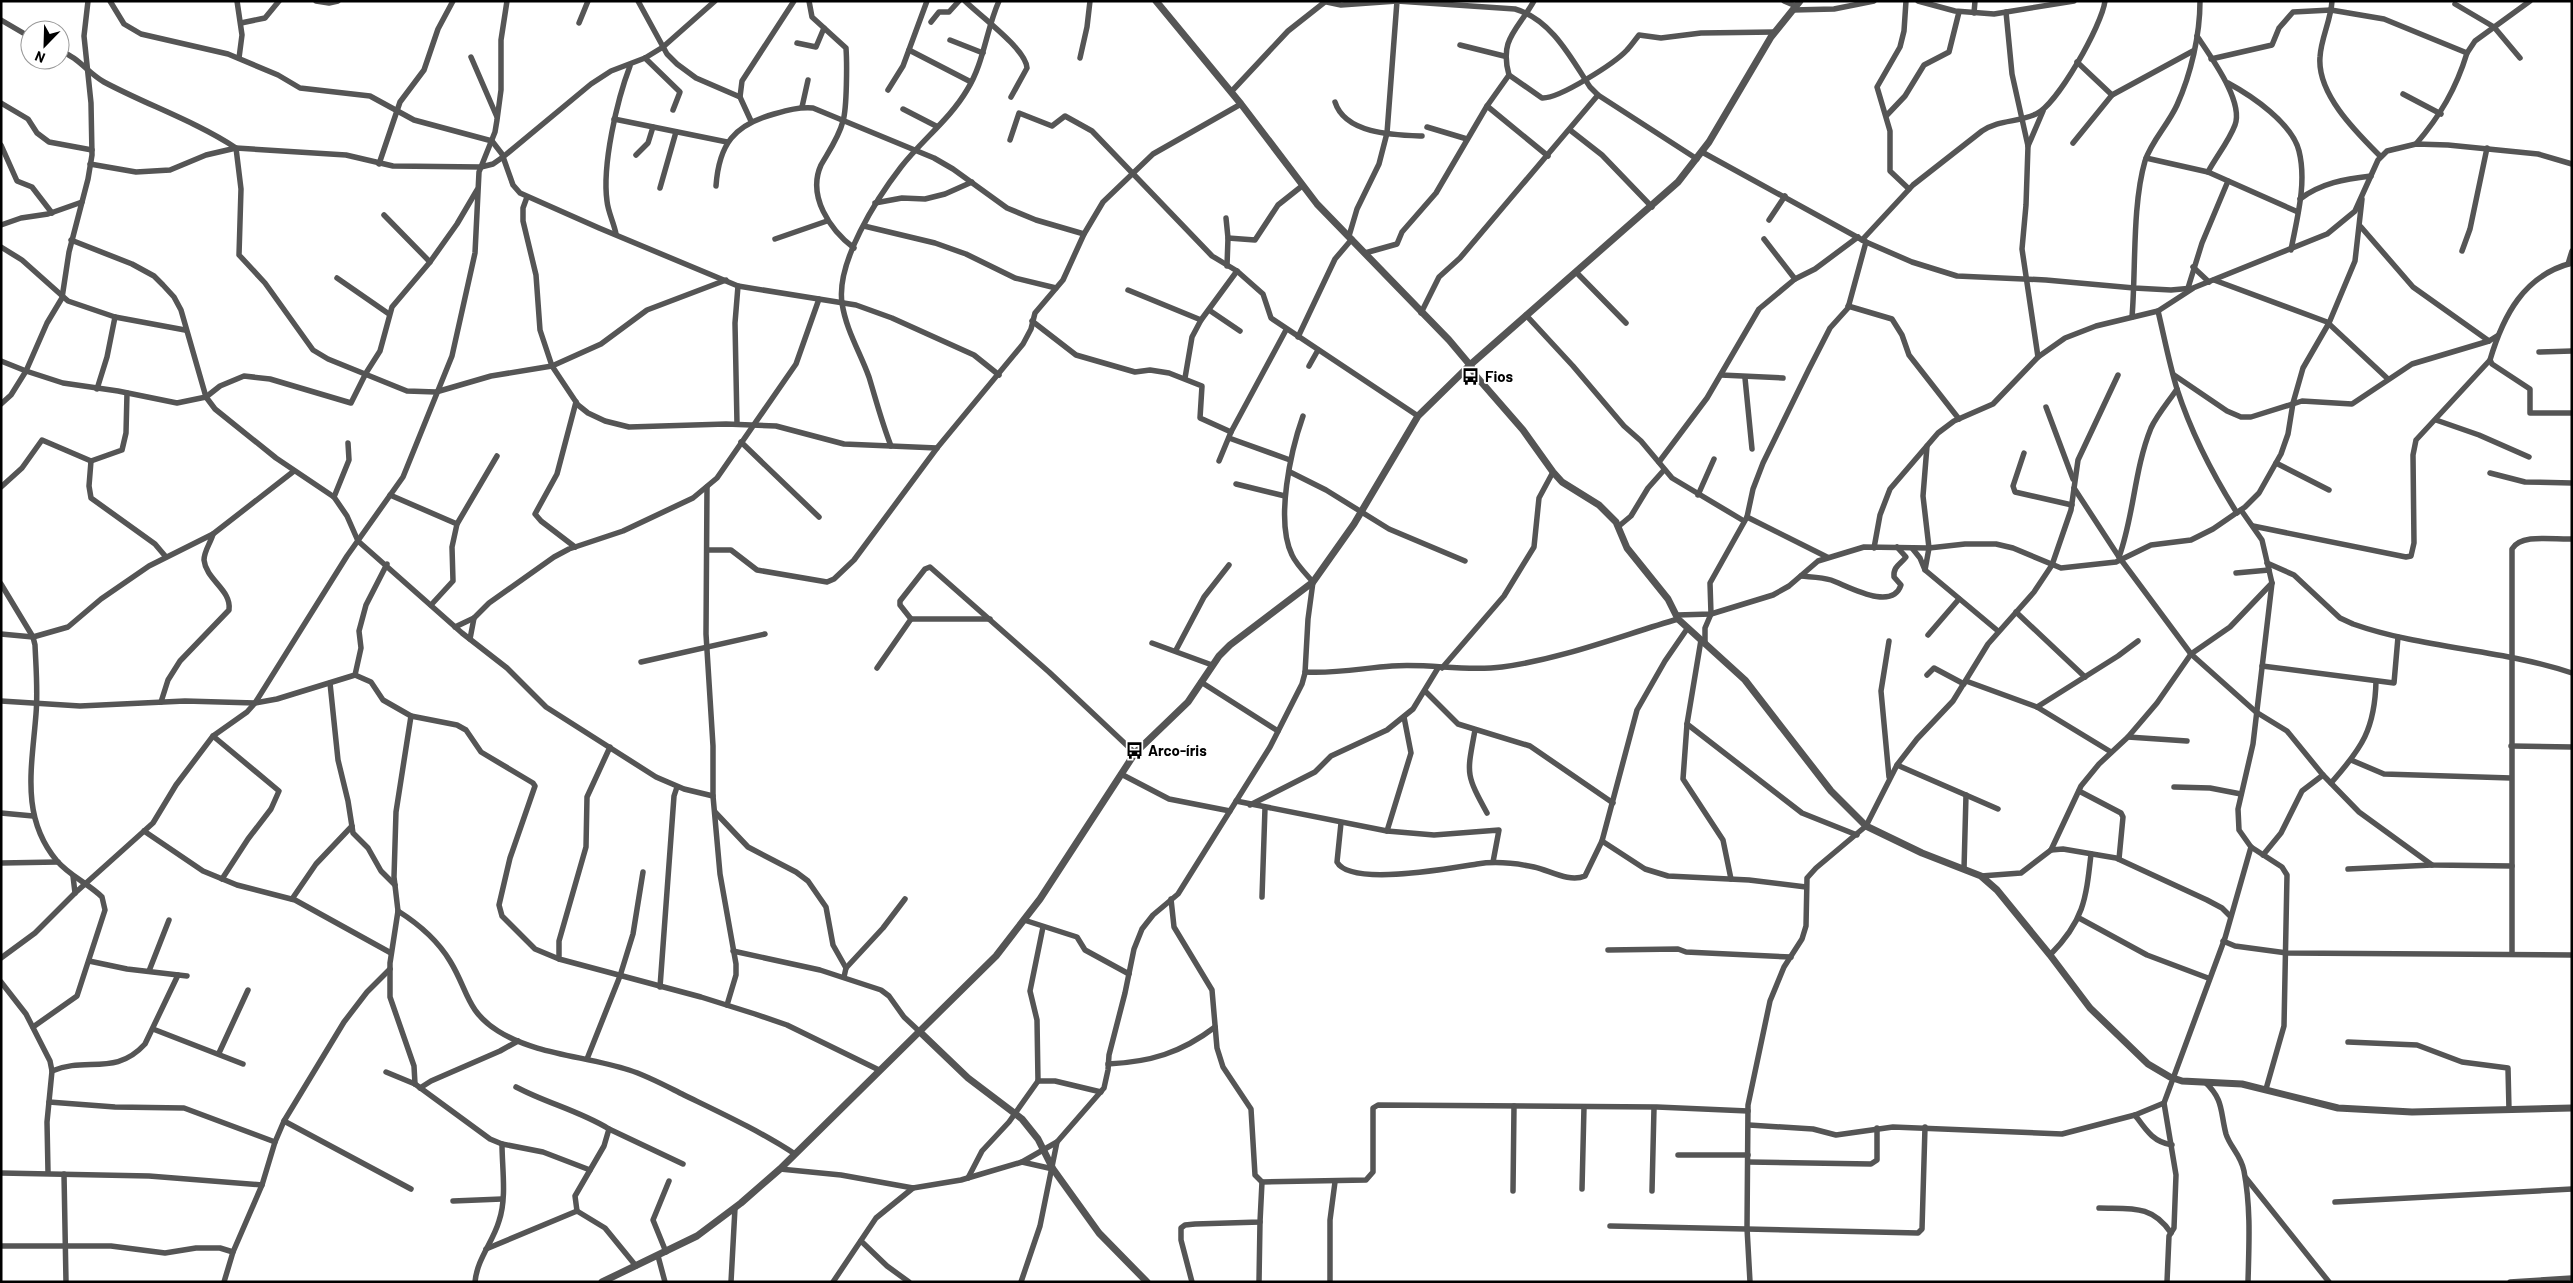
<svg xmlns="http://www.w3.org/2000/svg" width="2573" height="1283" viewBox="0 0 2573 1283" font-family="Barlow,sans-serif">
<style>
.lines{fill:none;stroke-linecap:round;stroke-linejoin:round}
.minor{stroke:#555;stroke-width:5.5}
.tertiary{stroke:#555;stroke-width:7}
.labels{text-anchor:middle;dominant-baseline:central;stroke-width:4;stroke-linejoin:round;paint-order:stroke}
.poi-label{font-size:15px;font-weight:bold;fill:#000;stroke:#fff;text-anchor:start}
</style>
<rect width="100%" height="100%" fill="#fff"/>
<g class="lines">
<g class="minor">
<polyline points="110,1 124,24 141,34 228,54 278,75 300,88 370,96 414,120 492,141 502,154 513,185 520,193 599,228 738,286 856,305 892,318 974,355 999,375"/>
<polyline points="237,1 242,35 239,58"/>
<polyline points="316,1 329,3 338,1"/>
<polyline points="638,1 667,54 677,64 696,78 740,97 751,121"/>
<path d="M809 1 812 17 846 48C847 62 847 108 843 121 839 137 829 151 821 165 807 196 830 230 854 248"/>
<path d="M965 1C979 15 1026 49 1027 68L1011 97"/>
<path d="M1322 1 1341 5 1397 1 1515 9C1551 19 1571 58 1590 87L1598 95 1697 159"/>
<path d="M1534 1C1517 31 1499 39 1509 75L1542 98C1559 99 1615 63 1627 50 1631 46 1635 40 1639 35L1661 38 1701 33 1775 32"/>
<polyline points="1784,1 1796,6"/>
<polyline points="1906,1 1904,31 1900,47 1877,87 1890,131 1890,171 1909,189"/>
<polyline points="1918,1 1955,11 1994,14 2074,1"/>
<path d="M2332 1C2331 20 2321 38 2320 57 2317 94 2356 132 2380 156"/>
<polyline points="2455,4 2494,27 2520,58"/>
<polyline points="1793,10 1834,9 1874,1"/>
<polyline points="2006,12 2012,74 2028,146 2026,205 2022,249 2038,357"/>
<polyline points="1974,13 1975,1"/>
<polyline points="1,20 30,37"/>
<polyline points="931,22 939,12 949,12 959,1"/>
<polyline points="241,23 265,18 279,1"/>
<polyline points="579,23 588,1"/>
<path d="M2197 36C2210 56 2244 101 2235 125 2229 141 2216 157 2208 172"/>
<polyline points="950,40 983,53"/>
<polyline points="797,43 816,47 824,28"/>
<polyline points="1460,45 1504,56"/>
<polyline points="909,50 971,82"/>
<path d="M60 51C78 57 88 73 104 82 147 105 195 121 236 148L241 189 239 255 265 283 313 350 328 359 397 387 407 391 436 392 491 376 552 366 601 344 647 310 726 280"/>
<polyline points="471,57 497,117"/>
<polyline points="645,58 680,92 673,110"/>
<polyline points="1080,58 1087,27 1090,1"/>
<polyline points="2211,59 2272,45 2279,28 2293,12 2331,10 2384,19 2467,53 2475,41 2530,1"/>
<polyline points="2077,62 2112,95"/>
<path d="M2228 83C2252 96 2292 123 2299 151 2307 183 2297 218 2291 250"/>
<polyline points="888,90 903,66 927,1"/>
<polyline points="1231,92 1288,31 1326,1"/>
<polyline points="2403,94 2441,114"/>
<polyline points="740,97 742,81 794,1"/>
<path d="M1335 102C1345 134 1394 135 1422 136"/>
<polyline points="1,103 28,119 37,133 49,142 92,150"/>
<polyline points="1487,106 1548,156"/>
<polyline points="802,107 808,80"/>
<polyline points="903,109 936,126"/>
<polyline points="1887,115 1905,96 1924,65 1949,52 1959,12"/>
<polyline points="614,119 727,142"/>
<polyline points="1427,127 1467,139"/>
<polyline points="1570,130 1602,155 1652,207"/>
<polyline points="1010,140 1019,113 1052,126 1065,116 1092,131 1212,256 1237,271 1263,294 1271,318 1418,416"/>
<polyline points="2073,143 2112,95 2193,51"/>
<path d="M2416 144C2440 116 2456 89 2467 53"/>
<polyline points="1,145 17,181 32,187 52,213"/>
<polyline points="2028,146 2043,111"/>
<polyline points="1702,152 1866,242 1912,262 1957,276 2046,280 2134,288 2171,290 2193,288 2327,234 2355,211 2378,160 2387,151 2416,144 2448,145 2538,154 2572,164"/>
<polyline points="636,155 648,143 653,127"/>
<polyline points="2146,158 2208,172 2298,212"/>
<polyline points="90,164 136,172 170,170 206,155 236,148 346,155 393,166 481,167 493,164 503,157 591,84 611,71 645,58 663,47 715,1"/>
<polyline points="379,164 400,102 424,70 438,29 453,1"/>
<path d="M716 186C719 144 734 125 774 114 788 110 799 107 813 108L934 158 953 169 1007 208 1036 220 1084 234"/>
<polyline points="660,188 676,132"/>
<polyline points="527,197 523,208 523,221 536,275 540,330 552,366 578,405 588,413 605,421 629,427 726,424 776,426 844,444 937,448"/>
<path d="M2300 199C2321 183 2345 179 2371 176"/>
<polyline points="875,203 902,198 925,199 945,194 972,182"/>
<polyline points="384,215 430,262"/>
<polyline points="1226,218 1228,238 1227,266"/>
<polyline points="1769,220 1785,196"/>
<polyline points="1,225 21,218 48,214 82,202"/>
<polyline points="864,226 935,243 966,254 1015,278 1056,288"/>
<polyline points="2361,227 2413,287 2489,341"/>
<path d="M616 234C614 223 608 212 607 201 602 165 617 100 630 66"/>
<polyline points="1349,236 1357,209 1379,164 1387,133 1397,1"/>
<polyline points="1228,238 1255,240 1278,205 1302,186"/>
<polyline points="775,239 827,221"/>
<polyline points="1764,239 1795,279"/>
<polyline points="71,240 132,264 154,276 163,285 174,297 181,310 206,397 215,409 276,458 334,497 347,516 358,541 462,633 507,668 546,707 656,777 684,789 713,796"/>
<path d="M1862 240 1913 185 1982 131C2000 119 2017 123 2036 114 2057 105 2102 25 2105 1"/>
<polyline points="1,247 22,260 68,301 115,317 185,330"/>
<polyline points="2462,251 2470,229 2487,148"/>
<polyline points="1365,253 1397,244 1402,232 1436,193 1487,106 1509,75"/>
<path d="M2572 263C2524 275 2503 316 2490 360L2492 364 2530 389V413H2572"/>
<polyline points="2568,264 2572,251"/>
<polyline points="2193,267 2209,282"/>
<polyline points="1576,272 1626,323"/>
<polyline points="337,278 389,314"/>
<polyline points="2214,280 2327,322 2388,379"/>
<polyline points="2188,288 2202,243 2228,181"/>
<polyline points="1128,290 1201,320"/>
<polyline points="1848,306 1892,319 1902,335 1909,355 1959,419"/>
<polyline points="1209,310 1240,331"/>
<path d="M2158 311C2164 336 2169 363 2177 389 2191 432 2213 475 2237 513"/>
<polyline points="1421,313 1439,277 1460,258 1598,95"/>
<polyline points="1526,315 1573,366 1624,426 1641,441 1672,478 1744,521"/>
<path d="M2132 317C2136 270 2132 206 2145 161 2152 140 2168 125 2177 105 2191 74 2200 35 2200 1"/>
<polyline points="1032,321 1076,355 1135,372 1150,370 1169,373 1202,386 1200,418 1231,432"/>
<polyline points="1298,337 1335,259 1352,239"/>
<polyline points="2539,352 2572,351"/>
<polyline points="1,361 26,371 63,383 118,391 177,403 206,397 220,386 244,376 270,379 351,403 366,373 380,351 392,307 430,262 457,224 477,190"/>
<polyline points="1309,366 1318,350"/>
<polyline points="1721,375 1783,378"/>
<polyline points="2174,375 2227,411 2241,417 2251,417 2302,401 2352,404 2412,364 2489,341 2497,336"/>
<polyline points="1185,378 1192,337 1201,320 1237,271"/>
<polyline points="1745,378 1752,449"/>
<polyline points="97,389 107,357 115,317"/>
<polyline points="1,404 11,395 26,371 47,323 62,298 69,252 88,179 92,155 91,103 84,36 88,1"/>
<polyline points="2046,407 2073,479"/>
<polyline points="2436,420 2479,435 2529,457"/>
<polyline points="737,424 735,323 738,286"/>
<polyline points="1229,438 1290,460"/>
<polyline points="741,442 819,517"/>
<path d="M891 446C882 423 876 400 869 377 860 352 846 330 842 303 836 262 877 198 901 167 922 140 950 119 967 90 984 63 986 30 999 1"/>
<polyline points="2024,453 2013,486 2015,492 2072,505"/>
<polyline points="91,461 89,486 91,498 155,544 166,557"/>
<polyline points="1219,461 1231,432 1286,330"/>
<polyline points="1659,462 1707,398 1759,309 1795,279 1815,269 1858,237"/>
<polyline points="2276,463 2329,490"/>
<polyline points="1290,472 1326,490 1389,529 1465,561"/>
<polyline points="2490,473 2525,482 2572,483"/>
<polyline points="1236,484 1285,496"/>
<polyline points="1,487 22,468 42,440 91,461 122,450 126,433 127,393"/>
<polyline points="707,487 706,634 713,746 713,796 720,874 736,964 736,975 727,1005"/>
<polyline points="2074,488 2119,557 2191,654 2256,712 2287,731 2323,775 2359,812 2432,865 2512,866"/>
<polyline points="390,495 457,524"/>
<polyline points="1698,495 1714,459"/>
<polyline points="334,497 349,460 348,443"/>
<polyline points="2241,510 2262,540 2272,583 2253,744 2238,809 2239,830 2251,847 2282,867 2287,875 2284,1026 2266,1089"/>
<polyline points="1747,517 1827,557"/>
<polyline points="1619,526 1631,516 1648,488 1664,470"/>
<polyline points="2253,526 2406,557 2411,556 2414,543 2413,455 2416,440 2490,360"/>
<polyline points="575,547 541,521 535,514 557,474 576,402"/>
<polyline points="1874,548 1880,515 1890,489 1938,433 1954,421 1993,404 2038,357 2065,338 2096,326 2158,311 2192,289"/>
<polyline points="1912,548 1920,558 1925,570 1998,631"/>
<polyline points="707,550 731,550 757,570 827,582 834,579 854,560 937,448 1023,344 1031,329 1035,313 1063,280 1084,234 1103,202 1153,154 1241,104"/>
<path d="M2119 557C2134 516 2134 470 2151 428 2157 415 2169 401 2177 389"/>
<path d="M2267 563 2294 575 2340 618 2353 624C2424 649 2501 649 2572 673"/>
<polyline points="1925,570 1929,548 1923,496 1927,446"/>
<polyline points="2236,573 2269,570"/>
<path d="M1801 576C1811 577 1822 577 1831 580 1848 586 1892 612 1901 585L1894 577C1893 566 1901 564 1906 557L1897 547"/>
<path d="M1 584 33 637 35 645C36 668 38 691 36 714 32 767 20 817 57 861 70 876 89 884 102 897L105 910 77 996 33 1027"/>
<polyline points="431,605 453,581 452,547 457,524 497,456"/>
<polyline points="2016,612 2085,677"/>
<polyline points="1677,615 1711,614 1773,595 1789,586 1818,561 1864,547 1929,548 1965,544 1996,544 2013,548 2061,568 2116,562 2151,545 2191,540 2213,529 2245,507 2259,493 2281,454 2288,434 2293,403 2303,368 2329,323 2355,261 2362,199"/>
<polyline points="911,619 990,619"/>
<polyline points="455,627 474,618 489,603 554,557 569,549 623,531 676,506 693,498 717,478 796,364 819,299"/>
<polyline points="1,634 33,637 68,627 101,599 149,566 213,534 294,471"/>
<polyline points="1928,635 1959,599"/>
<polyline points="470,639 474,618"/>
<polyline points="1701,640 1687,724 1683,779 1723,840 1731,879"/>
<polyline points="1889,641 1881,691 1889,777"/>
<polyline points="1152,643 1212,665"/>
<polyline points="1705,644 1705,628 1711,614 1710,583 1747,517 1753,489 1763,463 1809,369 1830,328 1848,308 1866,242"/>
<polyline points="1176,650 1204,597 1229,565"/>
<polyline points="641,662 765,634"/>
<polyline points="2262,666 2394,683 2398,637"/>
<polyline points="877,668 911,619 900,605 900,601 925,569 930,567 1049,672 1135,753"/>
<polyline points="1442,668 1504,596 1534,547 1539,498 1553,472"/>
<path d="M1305 672C1335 674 1363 668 1392 666 1429 663 1465 672 1502 667 1562 659 1620 636 1678 619"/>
<polyline points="355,675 371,682 383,700 411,716 396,812 394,877 398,911 390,963 390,997 414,1066 415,1084"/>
<polyline points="1927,675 1934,668 1964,684"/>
<polyline points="1966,681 2037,707 2111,752"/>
<polyline points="1201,682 1278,731"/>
<polyline points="330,683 338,760 348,801 353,833 368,848 381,871 395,885"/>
<polyline points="1425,691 1458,724 1530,746 1613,803"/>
<polyline points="1,701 80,706 185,701 255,703 277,699 355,675 361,648 359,631 366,605 387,564"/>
<path d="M161 702 168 680 180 661 229 610C232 590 206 580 204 560 204 551 211 542 213 534"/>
<polyline points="2037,707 2118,656 2138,641"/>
<polyline points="411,716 457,725 466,730 481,752 533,783 535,786 510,858 499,905 502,916 535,949 559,959"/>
<polyline points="1687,724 1802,813 1857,835"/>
<path d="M1475 730C1467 774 1465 773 1487 813"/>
<polyline points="213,736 279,791 271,809 248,839 222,879"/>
<polyline points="2128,737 2187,741"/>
<polyline points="2511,746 2572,747"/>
<polyline points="610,747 587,797 586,847 559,941 559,959 701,997 755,1014 787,1025 879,1070"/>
<polyline points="2351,760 2384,774 2511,778"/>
<polyline points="1897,765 1998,809"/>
<polyline points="1121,774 1169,799 1230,811"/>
<path d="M2331 783C2362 748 2375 729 2376 681"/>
<polyline points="2174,787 2210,788 2241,794"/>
<polyline points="2079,791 2121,813 2123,817 2119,859"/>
<polyline points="1236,801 1387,831 1434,835 1499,830 1493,862"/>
<polyline points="1250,805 1315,772 1331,756 1387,730 1413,709 1438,668"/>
<polyline points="715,812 748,847 796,872 808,881 826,907 833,945 846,968"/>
<polyline points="1,813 33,816"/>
<path d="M1341 823 1337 862C1350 887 1452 868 1477 864 1496 861 1515 863 1534 867 1549 870 1569 883 1585 876L1602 841 1637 710 1665 661 1687 629"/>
<polyline points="144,831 203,871 237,885 295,900 391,953"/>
<polyline points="1387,831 1411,753 1404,717"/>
<polyline points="1602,841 1645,869 1668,876 1749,880 1806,887"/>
<polyline points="2051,850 2063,849 2116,858 2207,900 2222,908 2230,916"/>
<polyline points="2263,855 2281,833 2302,791 2323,775"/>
<polyline points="1,863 58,862"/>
<polyline points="1964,869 1966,795"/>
<polyline points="2348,869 2432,865"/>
<polyline points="73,876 75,893"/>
<polyline points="1981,876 2021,873 2051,850 2081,786 2099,764 2128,737 2157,703 2191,654 2230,627 2272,583"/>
<polyline points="1262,897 1265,808"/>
<polyline points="292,899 316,864 352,826"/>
<polyline points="1171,899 1174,927 1212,990 1217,1048 1223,1067 1251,1109 1255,1175 1262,1182 1366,1180 1373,1172 1373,1108 1378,1105 1657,1107 1748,1111"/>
<path d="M398 911C417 923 438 941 450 961 468 990 466 1011 498 1031 536 1055 587 1056 629 1070 648 1076 666 1086 684 1095 721 1113 760 1131 795 1154"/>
<polyline points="2079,918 2147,955 2208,978"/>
<polyline points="1024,920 1077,937 1085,950 1129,974"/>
<polyline points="2223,941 2235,946 2287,953 2572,955"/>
<polyline points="1608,950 1678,949 1686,952 1791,957"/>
<polyline points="733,951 820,970 881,990 889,996 904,1017 920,1032"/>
<path d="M2512 954V549C2521 533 2555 540 2572 539"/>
<path d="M2050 955C2084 921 2086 899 2091 854"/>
<polyline points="1,958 35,933 75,893 153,823 176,785 213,736 247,712 255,703 347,556 403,477 452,356 475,253 479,172 495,132 497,120 501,90 501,40 507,1"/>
<polyline points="89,961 127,969 187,976"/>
<polyline points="149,971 169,920"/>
<polyline points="844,977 846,968 883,928 905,899"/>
<polyline points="1,982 26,1014 50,1061 52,1071 47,1122 48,1172"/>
<polyline points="660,987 674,796 677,787"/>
<polyline points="153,1029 243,1064"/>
<polyline points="2348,1042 2417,1045 2462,1062 2508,1068 2509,1110"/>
<polyline points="219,1053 248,990"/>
<polyline points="587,1059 620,976 633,934 643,872"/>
<path d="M1108 1064C1150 1062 1181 1053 1215 1027"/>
<path d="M52 1071C86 1056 115 1077 145 1044L178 975"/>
<polyline points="386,1072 415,1084 490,1139 502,1144 543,1152 590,1170"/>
<polyline points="1038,1081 1055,1081 1101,1092"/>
<path d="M2205 1082C2224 1100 2220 1111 2226 1134 2230 1147 2241 1155 2244 1171 2251 1208 2249 1244 2248 1282"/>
<path d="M516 1087C546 1103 580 1111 609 1129L604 1146 575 1196 577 1211"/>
<polyline points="420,1088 431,1081 500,1051 518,1041"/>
<polyline points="49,1102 115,1107 184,1108 275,1142"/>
<polyline points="2164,1103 2176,1175 2174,1228 2169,1236 2167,1282"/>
<path d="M2135 1115C2146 1130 2153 1142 2172 1145"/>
<polyline points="284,1121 411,1189"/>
<polyline points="1749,1125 1813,1129 1836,1135 1893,1127 2062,1134 2135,1115 2164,1103 2225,938 2251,847"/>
<polyline points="609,1129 683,1164"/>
<polyline points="1678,1155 1748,1155"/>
<polyline points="1022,1162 1053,1169"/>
<polyline points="1748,1162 1871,1164 1877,1160 1877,1128"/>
<path d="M780 1169 841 1175 913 1188 961 1180 1022 1162 1057 1142 1104 1088 1108 1070 1109 1055 1125 993 1134 949 1142 929 1153 915 1178 894 1270 747 1302 684 1305 673 1308 619 1313 582C1306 574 1296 564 1292 555 1275 520 1291 450 1303 416"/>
<polyline points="1,1173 149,1176 262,1185"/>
<polyline points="64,1174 66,1282"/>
<polyline points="968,1178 982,1151 1009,1122 1038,1081 1037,1020 1030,991 1043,927"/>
<polyline points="2246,1178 2329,1282"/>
<polyline points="1582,1189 1584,1107"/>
<polyline points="1513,1191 1514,1106"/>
<polyline points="1652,1191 1654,1108"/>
<polyline points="453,1201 502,1199"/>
<polyline points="2335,1202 2572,1189"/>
<path d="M2099 1208C2130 1209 2152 1204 2171 1233"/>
<polyline points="1610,1226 1918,1233 1922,1229 1925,1127"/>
<polyline points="861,1241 887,1266 909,1282"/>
<polyline points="1,1246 111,1246 165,1253 196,1248 220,1248 233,1252"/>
<polyline points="486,1249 577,1211 605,1228 636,1266"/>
<polyline points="666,1252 653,1220 669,1181"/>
<polyline points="658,1256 665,1282"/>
<polyline points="224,1282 233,1252 262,1185 275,1142 284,1121 344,1022 367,992 390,969"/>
<path d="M475 1282C477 1259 493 1242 499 1221 507 1198 502 1168 502 1144"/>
<polyline points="731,1282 735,1208"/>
<polyline points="833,1282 876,1218 913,1188"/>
<polyline points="1021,1282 1040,1226 1057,1142"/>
<polyline points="1192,1282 1181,1240 1181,1228 1185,1225 1195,1224 1260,1222 1262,1182"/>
<polyline points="1259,1282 1260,1222"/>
<polyline points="1330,1282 1330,1220 1335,1182"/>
<polyline points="1750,1282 1747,1228 1748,1105 1770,1001 1784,967 1802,939 1806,926 1807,878 1816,868 1866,826 1897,765 1917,739 1953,701 1988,644 2034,592 2052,565 2071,510 2078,460 2118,375"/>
<polyline points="2510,1282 2572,1278"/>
</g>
<g class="tertiary">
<polyline points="1156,1 1241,104 1317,204 1449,340 1470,365 1476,376 1523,430 1553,472 1562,482 1599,505 1616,522 1627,548 1668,599 1678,619 1745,680 1831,791 1866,826 1922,853 1981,876 1997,890 2050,955 2090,1008 2148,1064 2170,1077 2182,1081 2242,1084 2338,1108 2412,1112 2572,1108"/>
<polyline points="920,1032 968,1078 1022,1119 1038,1139 1053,1169 1099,1233 1147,1282"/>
<polyline points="602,1282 697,1236 741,1203 780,1169 996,956 1040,899 1135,753 1188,702 1219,656 1230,645 1313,582 1354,524 1418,416 1470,365 1678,182 1709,142 1771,37 1800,1"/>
</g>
</g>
<defs>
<symbol id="bus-bare" viewBox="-9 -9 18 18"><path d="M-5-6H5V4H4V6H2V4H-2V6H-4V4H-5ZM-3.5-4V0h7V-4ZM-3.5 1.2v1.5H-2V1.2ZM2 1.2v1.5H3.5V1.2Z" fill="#000" stroke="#fff" stroke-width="2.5" paint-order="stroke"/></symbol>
</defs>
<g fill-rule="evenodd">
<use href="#bus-bare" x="1458" y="364" width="25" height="25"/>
<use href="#bus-bare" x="1122" y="738" width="25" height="25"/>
</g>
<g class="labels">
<g class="poi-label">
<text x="1485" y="376">Fios</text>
<text x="1148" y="750">Arco-íris</text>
</g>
</g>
<rect width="2573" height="1283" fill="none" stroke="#000000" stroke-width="5"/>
<g transform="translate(45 45) rotate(203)"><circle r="24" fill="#ffffff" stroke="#999999"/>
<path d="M0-4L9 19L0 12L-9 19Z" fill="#000000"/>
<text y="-8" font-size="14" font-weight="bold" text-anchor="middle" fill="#000000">N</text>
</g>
</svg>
